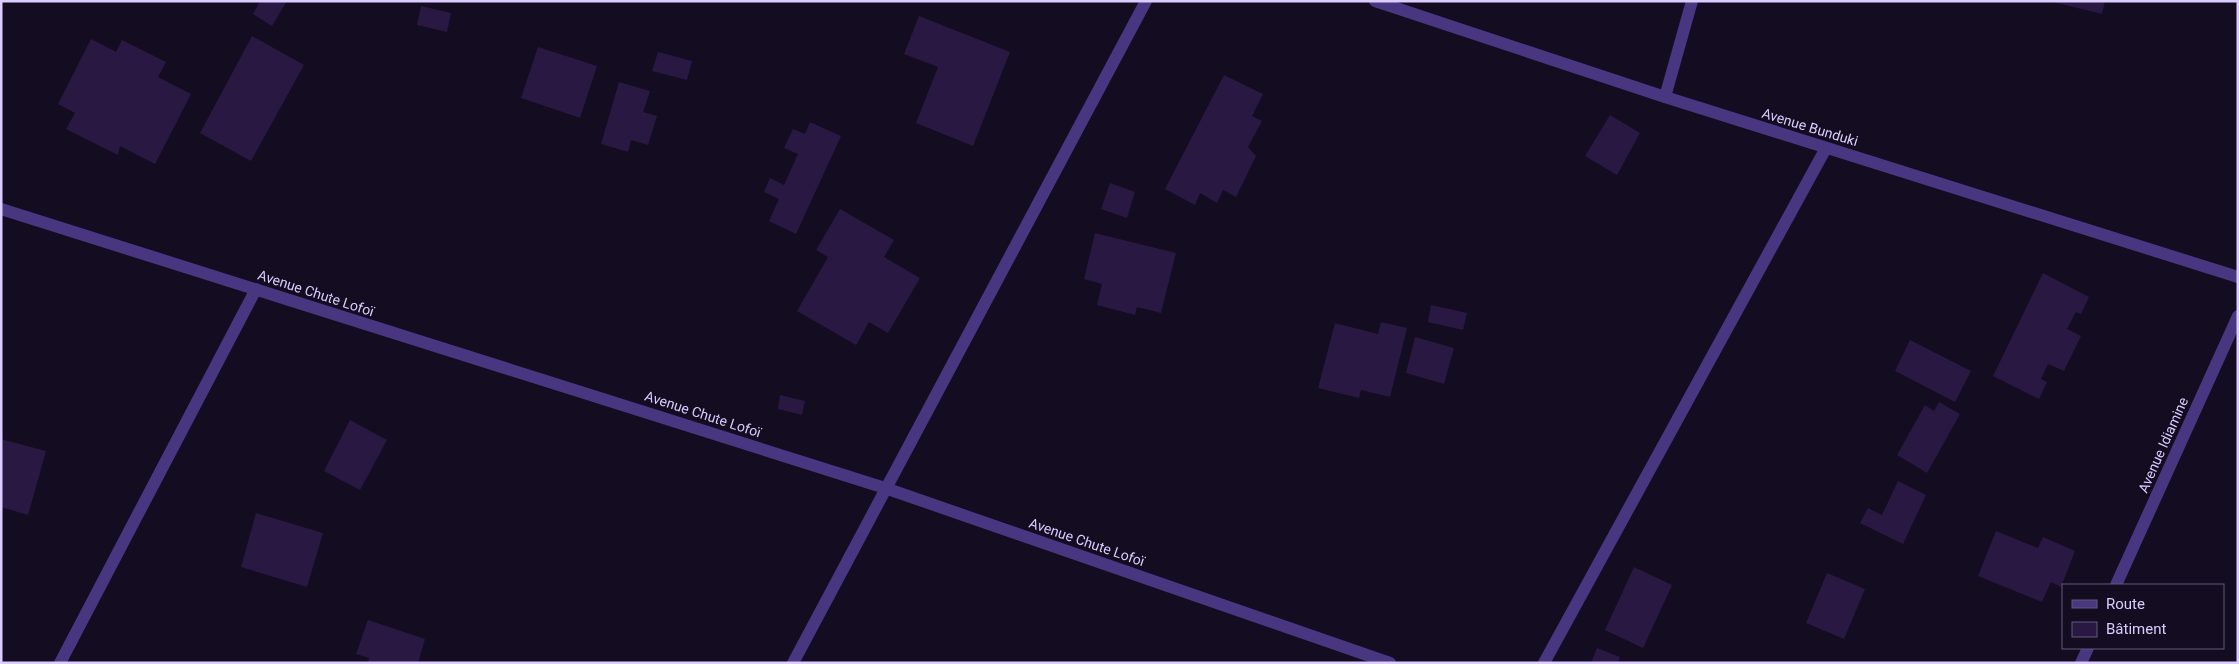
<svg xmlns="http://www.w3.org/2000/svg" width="2239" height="664" viewBox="0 0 2239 664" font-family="Roboto,sans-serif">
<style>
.building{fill:#291842}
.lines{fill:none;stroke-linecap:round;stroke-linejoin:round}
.street{stroke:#483681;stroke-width:12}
.labels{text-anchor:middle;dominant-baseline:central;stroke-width:4;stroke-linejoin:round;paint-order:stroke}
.street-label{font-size:14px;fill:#dcccff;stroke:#140c21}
</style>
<rect width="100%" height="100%" fill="#140c21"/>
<g class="building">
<polygon points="260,1 287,1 272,26 253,14"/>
<polygon points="2049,1 2105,1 2102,14"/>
<polygon points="421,6 451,13 447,32 417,25"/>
<polygon points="919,16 1010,52 973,146 916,123 938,67 904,54"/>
<polygon points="252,36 304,65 251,161 200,133"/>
<polygon points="91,39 116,52 122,40 166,62 158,77 191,94 155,164 120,146 118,155 66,129 75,113 58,104"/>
<polygon points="538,47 597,66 580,118 521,98"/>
<polygon points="658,52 692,61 687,80 652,71"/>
<polygon points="1224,75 1263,94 1252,116 1262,121 1248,147 1256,156 1236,197 1223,190 1217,203 1200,193 1195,205 1165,189"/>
<polygon points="619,82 650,91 643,112 657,116 648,145 631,140 628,152 601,144"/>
<polygon points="1610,115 1640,133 1617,175 1585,156"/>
<polygon points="810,122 841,136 796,234 769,221 779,199 764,192 770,178 784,185 798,154 784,148 793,129 805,134"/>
<polygon points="1110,183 1135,192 1127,218 1101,209"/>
<polygon points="840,209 894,240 884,257 920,278 888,333 869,322 856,345 797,311 828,257 816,250"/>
<polygon points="1095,233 1176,253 1161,313 1137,307 1135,315 1097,305 1102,284 1084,279"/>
<polygon points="2043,273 2089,297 2081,314 2076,312 2067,329 2081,336 2064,371 2048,364 2041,379 2047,382 2039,399 1993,376"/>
<polygon points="1431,305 1467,313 1463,330 1428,322"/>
<polygon points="1381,322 1407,328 1390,397 1361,390 1359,398 1318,388 1335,323 1378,334"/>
<polygon points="1415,337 1454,348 1444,384 1406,373"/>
<polygon points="1910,340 1971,371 1955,402 1895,371"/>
<polygon points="780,395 805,401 802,415 778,409"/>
<polygon points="1939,402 1960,414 1927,473 1897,455 1925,405 1934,411"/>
<polygon points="350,420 387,440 360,490 324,471"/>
<polygon points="1,439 46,451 28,515 1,507"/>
<polygon points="1898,481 1926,495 1903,544 1860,523 1868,508 1882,515"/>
<polygon points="256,513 323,533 307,587 241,567"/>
<polygon points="1996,531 2038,548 2043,537 2075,551 2061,587 2051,582 2042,602 1978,576"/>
<polygon points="1634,567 1672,585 1643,648 1605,630"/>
<polygon points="1827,573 1865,589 1844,639 1806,623"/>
<polygon points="368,620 425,639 418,663 368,663 369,658 356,654"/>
<polygon points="1597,648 1620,657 1618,663 1591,663"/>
</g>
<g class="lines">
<g class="street">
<polyline points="1375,1 1665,97 2238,277"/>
<polyline points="1665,97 1692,1"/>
<polyline points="1,209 885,488 1390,663"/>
<polyline points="2116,585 2238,316"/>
<polyline points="60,663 256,289"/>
<polyline points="793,663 1146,1"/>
<polyline points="1544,663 1826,148"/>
<polyline points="2081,663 2088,648"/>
</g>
</g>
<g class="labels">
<g class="street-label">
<text transform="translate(1810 127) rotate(17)">Avenue Bunduki</text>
<text transform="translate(316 293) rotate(18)">Avenue Chute Lofoï</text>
<text transform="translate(703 414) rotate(18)">Avenue Chute Lofoï</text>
<text transform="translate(2163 445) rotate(-66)">Avenue Idiamine</text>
<text transform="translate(1087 542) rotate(19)">Avenue Chute Lofoï</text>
</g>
</g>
<rect width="2239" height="664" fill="none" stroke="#dcccff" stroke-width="5"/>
<rect x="2062" y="584" width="162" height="65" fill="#140c21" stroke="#64597a"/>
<rect x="2072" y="600" width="25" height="8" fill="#483681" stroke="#64597a"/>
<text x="2106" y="609" font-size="15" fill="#dcccff">Route</text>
<rect x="2072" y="622" width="25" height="15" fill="#291842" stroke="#64597a"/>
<text x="2106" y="634" font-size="15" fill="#dcccff">Bâtiment</text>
</svg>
